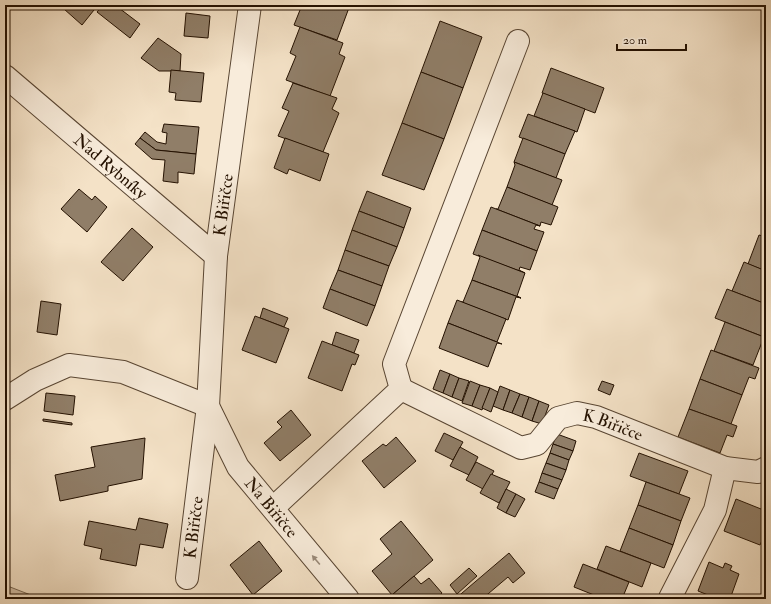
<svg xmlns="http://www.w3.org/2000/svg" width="771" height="604" viewBox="0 0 771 604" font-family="'IM FELL Double Pica',serif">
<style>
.green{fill:#d1bea5;stroke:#7a6853}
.building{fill:#907e68;stroke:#241101}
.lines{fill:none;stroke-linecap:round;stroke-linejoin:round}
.minor-casing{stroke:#584532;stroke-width:24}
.minor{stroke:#f8ecdb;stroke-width:22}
.oneway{fill:#998979}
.labels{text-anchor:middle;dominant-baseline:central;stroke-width:3;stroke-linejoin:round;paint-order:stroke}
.street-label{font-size:17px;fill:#241101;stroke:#f8ecdb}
</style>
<rect width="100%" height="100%" fill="#f4e2c7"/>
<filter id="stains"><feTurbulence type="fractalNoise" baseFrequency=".005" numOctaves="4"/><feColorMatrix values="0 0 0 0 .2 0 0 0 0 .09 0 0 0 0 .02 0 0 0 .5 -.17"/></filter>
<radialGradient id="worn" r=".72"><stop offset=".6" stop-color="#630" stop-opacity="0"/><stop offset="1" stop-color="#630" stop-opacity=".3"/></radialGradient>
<polygon class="green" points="5,585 41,599 5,599"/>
<g class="building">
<polygon points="67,5 98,5 82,25 64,9"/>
<polygon points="103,5 115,5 140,24 130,38 97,12"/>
<polygon points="302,5 350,5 337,40 294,25"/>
<polygon points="186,13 210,16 208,38 184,36"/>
<polygon points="440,21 482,37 463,88 421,72"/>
<polygon points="300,27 343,43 339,54 345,57 330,96 286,80 296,56 290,53"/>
<polygon points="158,38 181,54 180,71 159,71 141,58"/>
<polygon points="551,68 604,88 595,113 542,93"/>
<polygon points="171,70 204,73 201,102 175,100 176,93 169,92"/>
<polygon points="421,72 463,88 444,139 402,123"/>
<polygon points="293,83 337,98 332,109 339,113 323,152 278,136 289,111 282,108"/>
<polygon points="543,93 585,109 577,132 534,116"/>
<polygon points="528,114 575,131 565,154 519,137"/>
<polygon points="402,123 444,139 424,190 382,175"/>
<polygon points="164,124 199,127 196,154 156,150 140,138 145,132 157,142 166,144 167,133 162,132"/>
<polygon points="140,138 156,150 196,154 194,174 178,172 178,183 163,181 165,160 152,159 135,144"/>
<polygon points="285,138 329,154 320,181 289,169 287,174 274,168"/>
<polygon points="523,138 565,154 556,178 514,162"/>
<polygon points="514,162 562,180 552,205 507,187 515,165"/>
<polygon points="507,187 558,207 551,225 541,222 540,226 496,209 498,209"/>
<polygon points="79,189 92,200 95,196 107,207 87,232 61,209"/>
<polygon points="367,191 411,208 404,228 359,211"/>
<polygon points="491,207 540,226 536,225 534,229 544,232 537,251 482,230"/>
<polygon points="359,211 404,228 397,247 352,230"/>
<polygon points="132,228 153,247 123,281 101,262"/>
<polygon points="352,230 397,247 389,266 345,250"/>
<polygon points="482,230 537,251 530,270 520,267 519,270 525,273 473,254"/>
<polygon points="759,235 766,237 766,271 748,264"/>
<polygon points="345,250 389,266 382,286 338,270"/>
<polygon points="478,255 525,273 517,296 521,298 472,280 480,257"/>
<polygon points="744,262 766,271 766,304 732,291"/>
<polygon points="338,270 382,286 375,306 330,289"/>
<polygon points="472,280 521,298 516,297 508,320 461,302 463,302"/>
<polygon points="330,289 375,306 367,326 323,308"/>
<polygon points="727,289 766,304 764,337 715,318"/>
<polygon points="457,300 506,319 497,342 448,323"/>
<polygon points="41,301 61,304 57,335 37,332"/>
<polygon points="263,308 288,318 284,327 260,318"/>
<polygon points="255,316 289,329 276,363 242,350"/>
<polygon points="725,322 764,337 753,365 714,351"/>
<polygon points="448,323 502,344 497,343 488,367 439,348"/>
<polygon points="336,332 359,340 354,353 332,345"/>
<polygon points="322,341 359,355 355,365 352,364 342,391 308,378"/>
<polygon points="711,350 759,368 755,379 749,377 742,395 700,379"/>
<polygon points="440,370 450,374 443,393 433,389"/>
<polygon points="450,374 459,378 452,397 443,393"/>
<polygon points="459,378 469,381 462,401 452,397"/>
<polygon points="700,379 742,395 731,424 689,409"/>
<polygon points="470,381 480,385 472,406 462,403"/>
<polygon points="602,381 614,385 610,395 598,390"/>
<polygon points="480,385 490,388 482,410 472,406"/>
<polygon points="500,386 510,390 503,410 493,406"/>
<polygon points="490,388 498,392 491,412 482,408"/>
<polygon points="510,390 520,394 512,413 503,410"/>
<polygon points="46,393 75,396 73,415 44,411"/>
<polygon points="520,394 529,397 522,417 512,413"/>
<polygon points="529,397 539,401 532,421 522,417"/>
<polygon points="539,401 549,405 542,424 532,421"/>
<polygon points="689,409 737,426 733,437 727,435 720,453 678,437"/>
<polygon points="291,410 311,435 280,461 264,443 282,427 277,422"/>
<polygon points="43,419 72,423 72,425 43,421"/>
<polygon points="444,433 463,442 453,460 435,451"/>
<polygon points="557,434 576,441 573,451 553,444"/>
<polygon points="396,437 416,461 384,488 362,461 383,444 386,446"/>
<polygon points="145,438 142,479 108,486 108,491 60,501 55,475 95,467 91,447"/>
<polygon points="553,444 573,451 569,460 550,453"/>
<polygon points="460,447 478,457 469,475 450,466"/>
<polygon points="550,453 569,460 566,470 546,463"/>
<polygon points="639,453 688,471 679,494 630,476"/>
<polygon points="476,462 494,471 483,489 466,480"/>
<polygon points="546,463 566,470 562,480 542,473"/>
<polygon points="542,473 562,480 558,489 539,482"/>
<polygon points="491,474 510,482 499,503 480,493"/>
<polygon points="539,482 558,489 554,499 535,492"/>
<polygon points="646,482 690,498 681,521 638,505"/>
<polygon points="506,489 516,494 506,513 497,508"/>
<polygon points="516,494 525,499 515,517 506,513"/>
<polygon points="736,499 766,511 766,537 764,536 760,545 724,531"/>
<polygon points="638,505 681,521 673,545 629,528"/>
<polygon points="139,518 168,524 163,548 140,544 136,566 100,559 102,549 84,545 89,521 136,530"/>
<polygon points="401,521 433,560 392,595 372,571 392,554 380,539"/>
<polygon points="629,528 673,545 664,568 620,551"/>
<polygon points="259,541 282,571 253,595 230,565"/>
<polygon points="606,546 651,563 642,587 597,569"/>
<polygon points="509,553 525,573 513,583 508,577 482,599 455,599"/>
<polygon points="709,562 723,568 725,563 732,566 730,570 739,574 730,599 709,599 707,598 708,595 698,591"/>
<polygon points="583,564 629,582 622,599 604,599 574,587"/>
<polygon points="469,568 477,576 457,594 450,585"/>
<polygon points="414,576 421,584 429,578 442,593 436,599 396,599 392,595"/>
</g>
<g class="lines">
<defs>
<g id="minor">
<path id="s1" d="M5 76 216 256"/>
<path id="s2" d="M401 389 521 448 537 444 558 418 577 413 596 417 725 468 758 472 766 468"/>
<path id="s3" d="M5 399 35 380 69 365 123 372 208 406 238 467 348 599"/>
<polyline points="273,508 401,389 394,364 518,41"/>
<path id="s4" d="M187 578 208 406 216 256 250 5"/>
<polyline points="670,598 715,510 725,468"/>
</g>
</defs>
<use href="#minor" class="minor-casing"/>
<use href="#minor" class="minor"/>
</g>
<defs><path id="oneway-solid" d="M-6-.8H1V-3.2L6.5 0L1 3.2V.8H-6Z"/></defs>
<use class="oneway" href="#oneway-solid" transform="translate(316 560) rotate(-130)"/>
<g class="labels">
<g class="street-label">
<text stroke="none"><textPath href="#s1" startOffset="139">Nad Rybníky</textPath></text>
<text stroke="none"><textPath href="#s4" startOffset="375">K Biřičce</textPath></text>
<text stroke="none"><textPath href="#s2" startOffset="241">K Biřičce</textPath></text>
<text stroke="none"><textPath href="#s3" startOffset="339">Na Biřičce</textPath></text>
<text stroke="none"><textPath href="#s4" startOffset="51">K Biřičce</textPath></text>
</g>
</g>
<rect width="771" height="604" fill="none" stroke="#f4e2c7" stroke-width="20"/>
<rect x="6" y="6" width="759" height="592" fill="none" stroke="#241101" stroke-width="2"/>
<rect x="10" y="10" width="751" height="584" fill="none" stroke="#241101"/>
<path d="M617 44v6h69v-6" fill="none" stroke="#241101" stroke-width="2"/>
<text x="623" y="44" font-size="12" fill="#241101" stroke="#f8ecdb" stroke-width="3" paint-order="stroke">20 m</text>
<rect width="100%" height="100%" filter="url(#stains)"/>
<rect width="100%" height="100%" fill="url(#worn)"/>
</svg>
